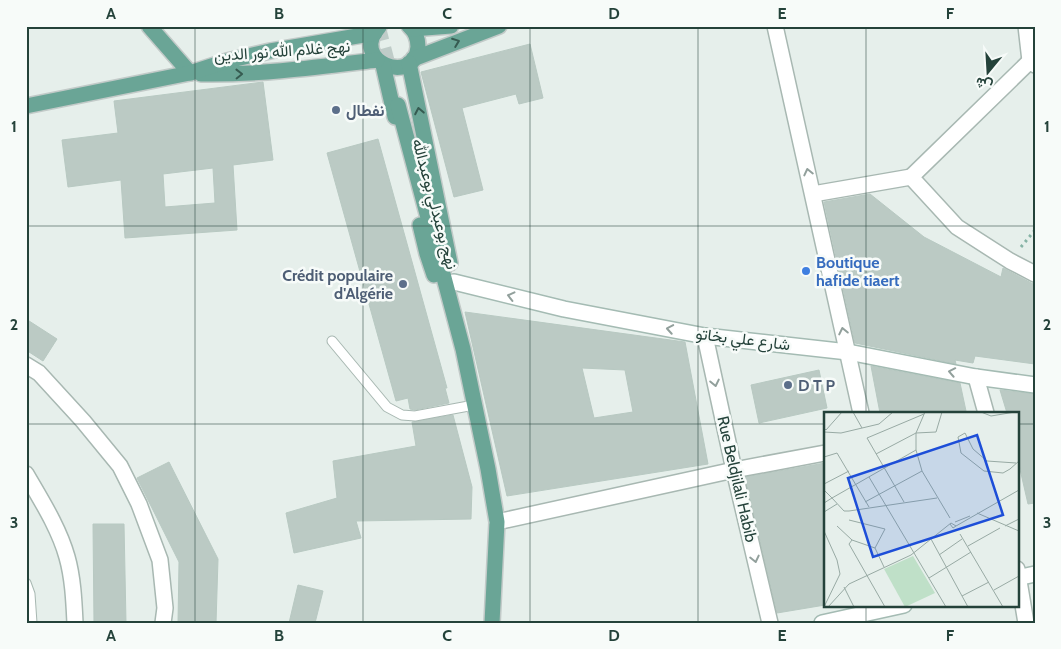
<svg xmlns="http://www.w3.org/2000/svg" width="1061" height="649" viewBox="0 0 1061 649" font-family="Cabin,Vazirmatn,sans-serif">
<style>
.building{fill:#bbcac4;stroke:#b8c9c2;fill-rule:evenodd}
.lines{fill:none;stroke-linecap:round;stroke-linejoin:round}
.primary-tunnel{stroke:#bfccc8;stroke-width:15;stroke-dasharray:15 8;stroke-linecap:butt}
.lane-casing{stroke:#a8b8b2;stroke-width:11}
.street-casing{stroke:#a8b8b2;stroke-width:18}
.secondary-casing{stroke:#a4bbb3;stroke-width:18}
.primary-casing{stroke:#c2cac8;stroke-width:18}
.path{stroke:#86b3a5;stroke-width:3;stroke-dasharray:2.5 4;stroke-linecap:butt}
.lane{stroke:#fff;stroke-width:9}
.street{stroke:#fff;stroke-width:15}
.secondary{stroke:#fff;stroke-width:15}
.primary{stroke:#6aa596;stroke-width:15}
.oneway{stroke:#365b51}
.oneway2{stroke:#92a09c}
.grid{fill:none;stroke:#24423a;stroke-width:1;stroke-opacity:0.55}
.service-dot{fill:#5c6f8a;stroke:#f7fbf9;stroke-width:2}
.shop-dot{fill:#3f7fe0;stroke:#f7fbf9;stroke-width:2}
.labels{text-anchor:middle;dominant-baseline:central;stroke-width:5;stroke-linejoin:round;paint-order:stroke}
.street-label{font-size:16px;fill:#24423a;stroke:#f7fbf9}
.service-label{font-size:16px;font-weight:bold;fill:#4e5e75;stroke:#f7fbf9;text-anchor:start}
.shop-label{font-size:16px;font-weight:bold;fill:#366cbe;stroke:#f7fbf9;text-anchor:start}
.inset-road{fill:none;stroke:#98aaa4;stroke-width:1}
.view{fill:#1d4ed8;fill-opacity:0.15;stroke:#1d4ed8;stroke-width:2.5}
.inset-edge{fill:none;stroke:#24423a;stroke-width:2.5}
.neatline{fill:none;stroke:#24423a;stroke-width:2}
.grid-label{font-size:16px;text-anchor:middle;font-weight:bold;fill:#24423a}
</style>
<rect width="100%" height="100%" fill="#e6efeb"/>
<g class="building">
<polygon points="530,44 543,98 519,104 516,94 462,108 483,190 454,197 421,72"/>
<path d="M263 82 273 160 233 165 237 230 125 238 121 180 68 187 62 140 118 133 114 101ZM213 168 215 203 165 207 163 174Z"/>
<polygon points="378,139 447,388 445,388 449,403 415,410 410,409 408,398 396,401 327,153"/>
<polygon points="870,194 924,237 1001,277 1003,268 1035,285 1035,364 975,356 973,363 955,360 956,364 855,343 824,202"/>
<path d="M465 312 685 342 708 464 507 496ZM582 368 625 370 633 412 594 418Z"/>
<polygon points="26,319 57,339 43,361 26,350"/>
<polygon points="871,366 960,383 966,411 957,413 880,413"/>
<polygon points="819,370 827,408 759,423 751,385"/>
<polygon points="1000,390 1035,394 1035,503 1028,504 1017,456 1017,413 1007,413"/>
<polygon points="453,415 472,487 471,519 356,521 361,538 294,553 286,513 337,498 333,461 416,446 412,422"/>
<polygon points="169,462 218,559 216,623 178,623 179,562 137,478"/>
<polygon points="825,463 825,605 777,613 745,477"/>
<polygon points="93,524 124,524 126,623 94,623"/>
<polygon points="298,585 323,591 315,623 289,623"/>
</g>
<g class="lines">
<polyline class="primary-tunnel" points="378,26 391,76"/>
<defs>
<g id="lane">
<polyline points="332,341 387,407 402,415 415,416 474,405"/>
<polyline points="26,583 30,594 32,623"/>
</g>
<g id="street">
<polyline points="775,26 861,413"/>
<polyline points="1026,26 1030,61"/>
<polyline points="1035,65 1030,61 911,177 957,227 1010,261 1035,274"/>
<polyline points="813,194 911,177"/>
<polyline points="705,336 734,470 770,623"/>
<polyline points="26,365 39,373 83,421 120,466 139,504 160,560 165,608 163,623"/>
<polyline points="976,377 986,413"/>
<path d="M26 474C41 500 59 528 67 557 73 578 74 602 75 623"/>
<polyline points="497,522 734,470 825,453"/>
<polyline points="1017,569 1026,623"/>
</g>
<g id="secondary">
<polyline points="454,282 564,309 705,336 848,352 976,377 1035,385"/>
<polyline points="1017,578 1035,574"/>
<polyline points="822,623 904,605"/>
</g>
<g id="primary">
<polyline points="149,26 190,73"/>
<path d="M379 27C348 60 414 88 418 47 418 39 415 31 409 26"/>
<polyline points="412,29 451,26"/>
<polyline points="413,59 499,26"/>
<polyline points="409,63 450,263"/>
<polyline points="383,65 395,117"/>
<path d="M201 74C261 75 319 67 377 60"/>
<polyline points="398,105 463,349 488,469 497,522 492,623"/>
<polyline points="26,106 190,73 227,61 270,51 375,33"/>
<polyline points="420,225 427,254 434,275"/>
</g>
</defs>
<use href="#lane" class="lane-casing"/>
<use href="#street" class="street-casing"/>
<use href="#secondary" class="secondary-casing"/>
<use href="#primary" class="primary-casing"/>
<polyline class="path" points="1021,247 1035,230"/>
<use href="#lane" class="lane"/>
<use href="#street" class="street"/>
<use href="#secondary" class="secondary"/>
<use href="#primary" class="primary"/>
</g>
<defs><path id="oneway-chevron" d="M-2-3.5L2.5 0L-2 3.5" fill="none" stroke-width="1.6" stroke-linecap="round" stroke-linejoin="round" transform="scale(1.25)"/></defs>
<g class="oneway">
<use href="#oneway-chevron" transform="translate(456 42) rotate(-21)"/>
<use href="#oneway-chevron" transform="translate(239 74) rotate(-1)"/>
<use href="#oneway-chevron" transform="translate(419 111) rotate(-101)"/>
</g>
<g class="oneway2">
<use href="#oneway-chevron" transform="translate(808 172) rotate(-103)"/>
<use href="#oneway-chevron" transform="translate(511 296) rotate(-166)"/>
<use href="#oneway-chevron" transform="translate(670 329) rotate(-170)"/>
<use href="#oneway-chevron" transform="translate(843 331) rotate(-102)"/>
<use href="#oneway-chevron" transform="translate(952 372) rotate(-169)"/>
<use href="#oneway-chevron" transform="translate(715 383) rotate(78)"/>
<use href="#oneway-chevron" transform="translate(755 559) rotate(77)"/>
</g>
<path class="grid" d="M195 26V623M363 26V623M530 26V623M698 26V623M866 26V413M26 226H1035M26 424H825M1017 424H1035M866 605V623"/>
<g class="service-dot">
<circle cx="336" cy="110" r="5"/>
<circle cx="403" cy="284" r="5"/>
<circle cx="788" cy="385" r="5"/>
</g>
<circle class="shop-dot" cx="806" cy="271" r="5"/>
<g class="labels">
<g class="street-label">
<text transform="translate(282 51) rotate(-4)">نهج غلام الله نور الدين</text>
<text transform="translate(435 204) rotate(75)">نهج بوعبدلي بوعبدالله</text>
<text transform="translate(743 339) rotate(7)">شارع علي بخاتو</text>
<text transform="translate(737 479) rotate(77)">Rue Beldjilali Habib</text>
</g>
<g class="service-label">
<text x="346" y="110">نفطال</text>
<text x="393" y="275" text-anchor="end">Crédit populaire<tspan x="393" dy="18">d'Algérie</tspan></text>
<text x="798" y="385">D T P</text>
</g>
<g class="shop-label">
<text x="816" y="262">Boutique<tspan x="816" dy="18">hafide tiaert</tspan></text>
</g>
</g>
<g transform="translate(824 412)">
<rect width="195" height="195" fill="#e6efeb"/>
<path d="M89 144 111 181 81 195 60 157Z" fill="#bfe0c8"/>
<path class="inset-road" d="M29 0 38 16M101 0 92 21V38L98 59 126 106M157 0 167 4 191 0M0 16 2 18 18 0M0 20 17 21 55 12 69 0M52 42 92 21 112 20 118 0M0 45 13 41 45 95M192 51 163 49 149 37 141 21 134 25 137 41 160 59 179 61 186 57 195 49M45 65 122 195M0 72 25 59M0 78 8 86 92 38M41 90 98 59M80 90 43 26 100 2M0 91 8 86 20 99H25L113 86M0 100 13 92M153 101 195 119M131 110 146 104M13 114 28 128 51 136 61 117 25 108M132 114 195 78M181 114 195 107M0 119 13 148 16 162 0 195M136 122 179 195M107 127 144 195M28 128 25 132 61 195M144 134 176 116M51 136 60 155M115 143 138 127M105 166 147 140M20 175 30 195M170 178 195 164M138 184 165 170M4 195 25 172 87 143 127 111 132 114 129 116 126 112"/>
<path class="view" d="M153 23 179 103 49 145 24 66Z"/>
<rect width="195" height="195" class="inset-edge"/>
</g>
<rect width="1061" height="649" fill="none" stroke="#f7fbf9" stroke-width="55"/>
<g transform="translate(988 72) rotate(198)" stroke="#f7fbf9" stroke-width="4" paint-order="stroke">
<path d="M0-4L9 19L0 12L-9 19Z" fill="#24423a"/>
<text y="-8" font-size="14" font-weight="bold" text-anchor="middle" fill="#24423a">ش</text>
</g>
<rect x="28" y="28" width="1006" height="594" class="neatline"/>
<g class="grid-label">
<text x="111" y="19">A</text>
<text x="279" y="19">B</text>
<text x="447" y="19">C</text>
<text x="614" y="19">D</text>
<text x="782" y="19">E</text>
<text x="950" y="19">F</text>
<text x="14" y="132">1</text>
<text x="1047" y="132">1</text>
<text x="14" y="330">2</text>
<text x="1047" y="330">2</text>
<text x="14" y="528">3</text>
<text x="1047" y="528">3</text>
<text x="111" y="641">A</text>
<text x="279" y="641">B</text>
<text x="447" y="641">C</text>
<text x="614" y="641">D</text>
<text x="782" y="641">E</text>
<text x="950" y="641">F</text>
</g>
</svg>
